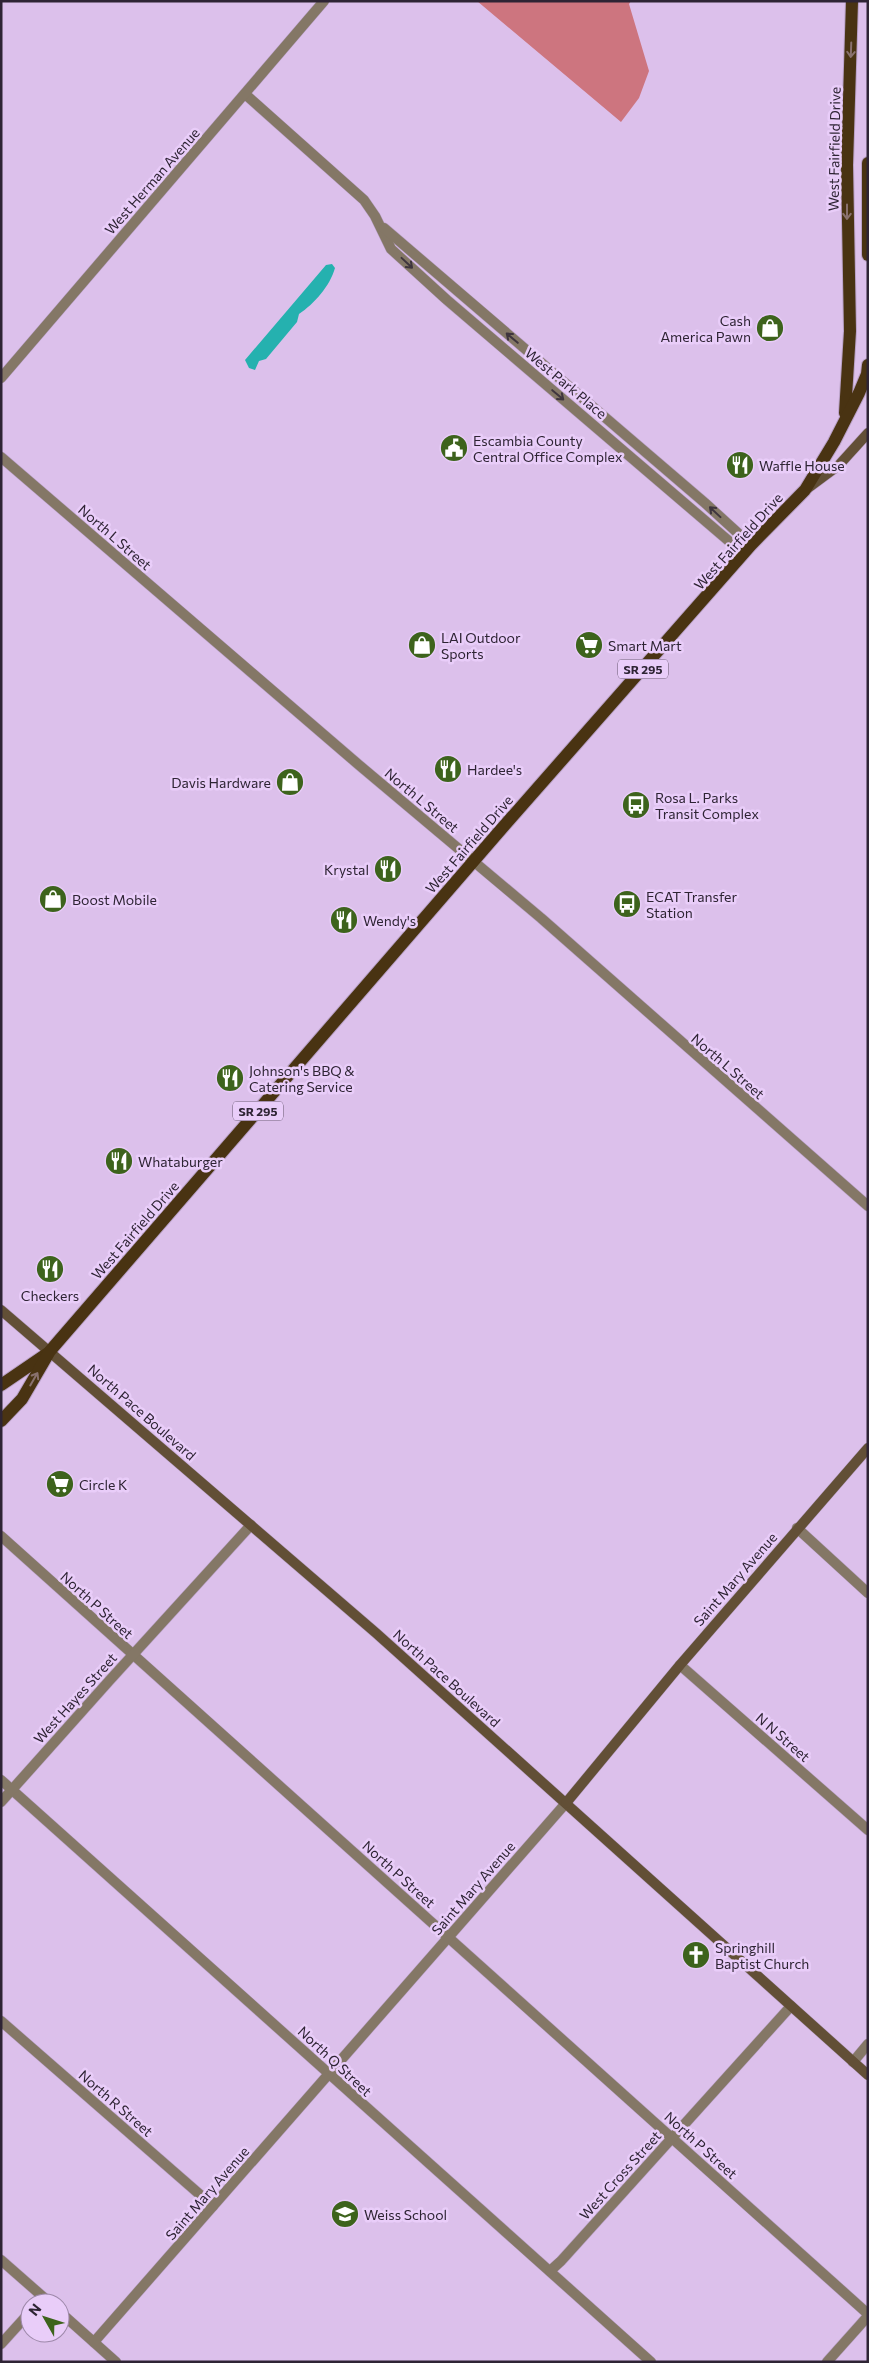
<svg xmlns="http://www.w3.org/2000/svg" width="869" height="2363" viewBox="0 0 869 2363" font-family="Commissioner,sans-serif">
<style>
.forest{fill:#cd757f}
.water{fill:#25b1af}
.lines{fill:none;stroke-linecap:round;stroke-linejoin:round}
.street-casing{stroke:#b9a1c6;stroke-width:11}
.secondary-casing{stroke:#b9a1c6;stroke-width:11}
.primary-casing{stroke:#b9a1c6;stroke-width:14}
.street{stroke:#847766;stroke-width:10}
.secondary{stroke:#624f36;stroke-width:10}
.primary{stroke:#493312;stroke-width:12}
.oneway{stroke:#89716e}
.oneway2{stroke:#3f353e}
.labels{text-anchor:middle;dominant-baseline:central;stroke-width:5;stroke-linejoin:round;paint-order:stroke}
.shield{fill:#e9cdf9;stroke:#66576f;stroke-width:1}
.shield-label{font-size:12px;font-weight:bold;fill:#2e2434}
.street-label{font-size:14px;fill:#2e2434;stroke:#e9cdf9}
.poi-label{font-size:14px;fill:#2e2434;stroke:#e9cdf9;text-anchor:start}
</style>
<rect width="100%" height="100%" fill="#dcc0eb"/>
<polygon class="forest" points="477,1 631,1 629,4 649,71 639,98 621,122"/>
<path class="water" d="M332 264 335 268C330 286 314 304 299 314L297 322 266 359 259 361 255 370 249 368 245 360 326 265Z"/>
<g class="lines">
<defs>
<g id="street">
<polyline points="245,94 364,200 375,216 391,249 447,300 744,554"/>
<polyline points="384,228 705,503 751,545"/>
<polyline points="1,378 324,1"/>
<polyline points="1,457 359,765 541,918 868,1206"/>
<polyline points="797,1528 868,1593"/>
<polyline points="1,1536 868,2314"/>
<polyline points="680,1665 868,1830"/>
<polyline points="1,1780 651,2362"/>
<polyline points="1,1802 109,1681 251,1525"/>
<polyline points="1,2021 213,2206"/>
<polyline points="853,2062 868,2044"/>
<polyline points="1,2260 50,2303"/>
<polyline points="550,2271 561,2261 791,2006"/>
<polyline points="60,2312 116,2362"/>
<polyline points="94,2342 566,1803"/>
<polyline points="1,2344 30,2312"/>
<polyline points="827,2362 868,2316"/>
</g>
<g id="secondary">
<polyline points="808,488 839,465 868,433"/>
<polyline points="1,1310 376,1633 868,2075"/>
<polyline points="566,1803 680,1665 868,1448"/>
</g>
<g id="primary">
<polyline points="868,163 868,255"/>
<polyline points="845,413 850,331 847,165 852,1"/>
<polyline points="1,1385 48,1353"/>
<polyline points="1,1421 22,1399 50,1351 497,834 751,545 805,490 834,442 859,393 867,374 868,365"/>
</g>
</defs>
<use href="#street" class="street-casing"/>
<use href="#secondary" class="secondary-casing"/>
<use href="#primary" class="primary-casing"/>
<use href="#street" class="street"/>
<use href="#secondary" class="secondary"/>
<use href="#primary" class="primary"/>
</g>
<defs><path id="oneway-shaft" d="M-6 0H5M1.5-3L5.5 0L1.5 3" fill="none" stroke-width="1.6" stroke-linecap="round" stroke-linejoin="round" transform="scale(1.25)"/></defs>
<g class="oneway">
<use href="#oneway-shaft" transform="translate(851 50) rotate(92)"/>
<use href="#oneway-shaft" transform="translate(847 212) rotate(90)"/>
<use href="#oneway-shaft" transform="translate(34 1379) rotate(-60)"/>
</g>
<g class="oneway2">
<use href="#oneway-shaft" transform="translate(407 263) rotate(43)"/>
<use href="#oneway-shaft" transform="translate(512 338) rotate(-140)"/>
<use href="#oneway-shaft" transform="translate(558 395) rotate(40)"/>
<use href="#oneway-shaft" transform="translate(715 512) rotate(-137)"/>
</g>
<defs>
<symbol id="shop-disc" viewBox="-11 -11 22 22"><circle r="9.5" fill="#3d631c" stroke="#e9cdf9"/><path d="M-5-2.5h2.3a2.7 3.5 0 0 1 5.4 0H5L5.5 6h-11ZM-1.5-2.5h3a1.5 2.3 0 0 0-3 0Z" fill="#fff"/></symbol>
<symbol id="civic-disc" viewBox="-11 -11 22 22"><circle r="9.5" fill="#3d631c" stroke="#e9cdf9"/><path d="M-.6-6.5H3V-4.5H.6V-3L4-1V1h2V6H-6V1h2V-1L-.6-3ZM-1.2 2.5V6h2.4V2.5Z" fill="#fff"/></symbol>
<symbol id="restaurant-disc" viewBox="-11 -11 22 22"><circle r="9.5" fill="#3d631c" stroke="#e9cdf9"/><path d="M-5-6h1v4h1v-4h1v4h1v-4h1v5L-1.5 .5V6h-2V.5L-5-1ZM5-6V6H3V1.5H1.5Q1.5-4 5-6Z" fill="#fff"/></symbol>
<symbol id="supermarket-disc" viewBox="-11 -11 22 22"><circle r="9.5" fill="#3d631c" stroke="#e9cdf9"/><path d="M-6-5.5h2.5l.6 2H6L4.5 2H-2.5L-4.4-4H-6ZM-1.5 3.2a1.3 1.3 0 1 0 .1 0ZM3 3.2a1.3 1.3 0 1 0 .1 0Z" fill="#fff"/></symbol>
<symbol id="bus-disc" viewBox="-11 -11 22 22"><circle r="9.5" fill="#3d631c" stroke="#e9cdf9"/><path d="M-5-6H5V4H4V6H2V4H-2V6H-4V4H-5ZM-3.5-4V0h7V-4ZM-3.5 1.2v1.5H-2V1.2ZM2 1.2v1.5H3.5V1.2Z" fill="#fff"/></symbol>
<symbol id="church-disc" viewBox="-11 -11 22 22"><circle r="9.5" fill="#3d631c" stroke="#e9cdf9"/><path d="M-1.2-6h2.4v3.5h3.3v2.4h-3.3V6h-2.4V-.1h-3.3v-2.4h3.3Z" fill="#fff"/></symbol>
<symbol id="school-disc" viewBox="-11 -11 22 22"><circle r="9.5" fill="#3d631c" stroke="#e9cdf9"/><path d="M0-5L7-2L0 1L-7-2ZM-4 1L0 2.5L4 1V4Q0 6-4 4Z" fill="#fff"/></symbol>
</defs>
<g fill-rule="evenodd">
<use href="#shop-disc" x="754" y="312" width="32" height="32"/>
<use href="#civic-disc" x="438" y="432" width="32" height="32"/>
<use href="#restaurant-disc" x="724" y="449" width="32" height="32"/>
<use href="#shop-disc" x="406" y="629" width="32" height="32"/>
<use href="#supermarket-disc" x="573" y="629" width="32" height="32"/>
<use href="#restaurant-disc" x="432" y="753" width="32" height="32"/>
<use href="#shop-disc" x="274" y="766" width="32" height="32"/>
<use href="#bus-disc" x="620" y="789" width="32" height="32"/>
<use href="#restaurant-disc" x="372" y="853" width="32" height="32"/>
<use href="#shop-disc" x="37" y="883" width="32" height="32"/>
<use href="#bus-disc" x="611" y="888" width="32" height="32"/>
<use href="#restaurant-disc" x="328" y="904" width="32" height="32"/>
<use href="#restaurant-disc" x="214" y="1062" width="32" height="32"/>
<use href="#restaurant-disc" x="103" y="1145" width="32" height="32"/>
<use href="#restaurant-disc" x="34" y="1253" width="32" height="32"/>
<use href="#supermarket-disc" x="44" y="1468" width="32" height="32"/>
<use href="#church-disc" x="680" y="1939" width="32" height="32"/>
<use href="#school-disc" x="329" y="2198" width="32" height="32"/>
</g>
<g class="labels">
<g class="shield">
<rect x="618" y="659.5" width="50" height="19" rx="4"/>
<rect x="233" y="1101.5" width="50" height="19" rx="4"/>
</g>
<g class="shield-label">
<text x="643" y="669">SR 295</text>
<text x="258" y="1111">SR 295</text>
</g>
<g class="street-label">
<text transform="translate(834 149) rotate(-89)">West Fairfield Drive</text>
<text transform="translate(152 181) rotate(-49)">West Herman Avenue</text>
<text transform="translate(566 383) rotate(40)">West Park Place</text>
<text transform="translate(115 537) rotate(41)">North L Street</text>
<text transform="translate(738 541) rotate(-48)">West Fairfield Drive</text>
<text transform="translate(422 800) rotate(40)">North L Street</text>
<text transform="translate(469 844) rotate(-49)">West Fairfield Drive</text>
<text transform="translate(728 1066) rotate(41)">North L Street</text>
<text transform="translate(135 1230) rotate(-49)">West Fairfield Drive</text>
<text transform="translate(142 1412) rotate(41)">North Pace Boulevard</text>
<text transform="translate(735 1579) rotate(-49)">Saint Mary Avenue</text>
<text transform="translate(97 1605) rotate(42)">North P Street</text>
<text transform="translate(447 1678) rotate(42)">North Pace Boulevard</text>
<text transform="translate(75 1698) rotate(-48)">West Hayes Street</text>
<text transform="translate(783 1737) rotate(41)">N N Street</text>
<text transform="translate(399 1874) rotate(42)">North P Street</text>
<text transform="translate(473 1888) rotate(-49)">Saint Mary Avenue</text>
<text transform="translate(335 2061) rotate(43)">North Q Street</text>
<text transform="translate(116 2103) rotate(41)">North R Street</text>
<text transform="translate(701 2145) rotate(42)">North P Street</text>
<text transform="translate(620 2175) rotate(-48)">West Cross Street</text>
<text transform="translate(207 2193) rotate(-49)">Saint Mary Avenue</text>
</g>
<g class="poi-label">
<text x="751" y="320" text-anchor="end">Cash<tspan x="751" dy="16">America Pawn</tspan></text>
<text x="473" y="440">Escambia County<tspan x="473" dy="16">Central Office Complex</tspan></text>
<text x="759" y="465">Waffle House</text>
<text x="441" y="637">LAI Outdoor<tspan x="441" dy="16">Sports</tspan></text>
<text x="608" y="645">Smart Mart</text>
<text x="467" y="769">Hardee's</text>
<text x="271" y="782" text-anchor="end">Davis Hardware</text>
<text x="655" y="797">Rosa L. Parks<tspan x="655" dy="16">Transit Complex</tspan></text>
<text x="369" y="869" text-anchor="end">Krystal</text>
<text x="646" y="896">ECAT Transfer<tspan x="646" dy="16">Station</tspan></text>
<text x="72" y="899">Boost Mobile</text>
<text x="363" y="920">Wendy's</text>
<text x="249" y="1070">Johnson's BBQ &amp;<tspan x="249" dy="16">Catering Service</tspan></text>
<text x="138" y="1161">Whataburger</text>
<text x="50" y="1295" text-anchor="middle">Checkers</text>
<text x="79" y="1484">Circle K</text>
<text x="715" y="1947">Springhill<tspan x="715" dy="16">Baptist Church</tspan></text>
<text x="364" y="2214">Weiss School</text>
</g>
</g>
<rect width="869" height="2363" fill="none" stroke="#2e2434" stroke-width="5"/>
<g transform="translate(45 2318) rotate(309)"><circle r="24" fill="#e9cdf9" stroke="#9e89aa"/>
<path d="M0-4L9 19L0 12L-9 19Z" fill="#3d631c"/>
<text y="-8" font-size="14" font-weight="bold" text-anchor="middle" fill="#2e2434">N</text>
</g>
</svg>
